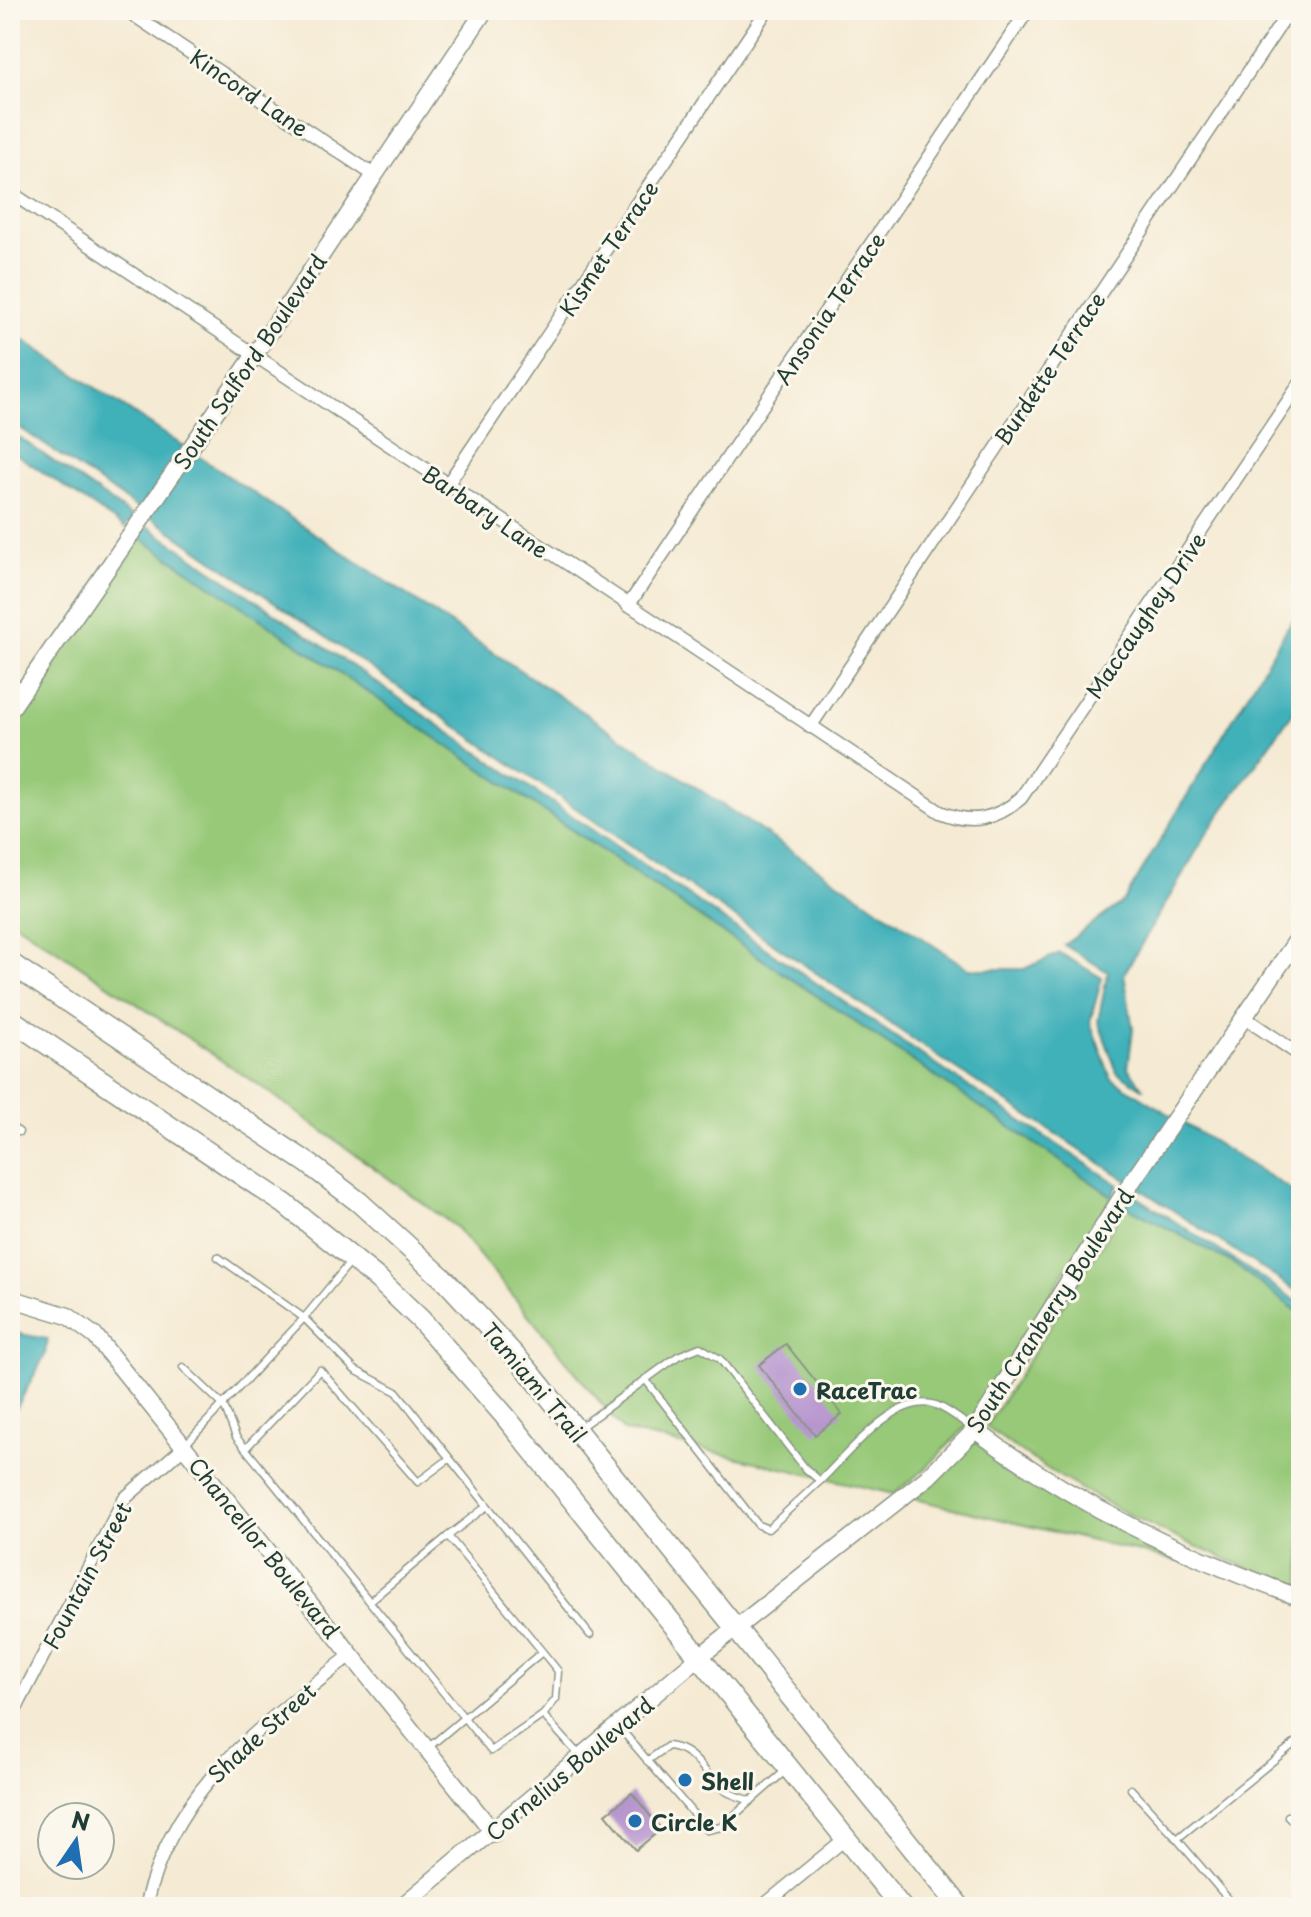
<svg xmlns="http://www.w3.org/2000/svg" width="1311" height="1917" viewBox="0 0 1311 1917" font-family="'Playpen Sans',sans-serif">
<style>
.green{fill:#97c978;stroke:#5b8356;stroke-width:2}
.water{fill:#40b0b9;stroke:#307676;stroke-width:2}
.building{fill:#b796cf}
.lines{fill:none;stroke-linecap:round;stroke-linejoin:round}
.service-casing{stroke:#8a9484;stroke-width:9}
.minor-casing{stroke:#8a9484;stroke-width:15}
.tertiary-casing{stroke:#8a9484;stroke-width:19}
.primary-casing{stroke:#8a9484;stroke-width:23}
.service{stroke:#fff;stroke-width:6}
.minor{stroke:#fff;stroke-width:12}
.tertiary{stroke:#fff;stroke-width:16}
.primary{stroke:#fff;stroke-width:20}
.poi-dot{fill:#1f6fb2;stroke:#fbf7ec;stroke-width:3}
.labels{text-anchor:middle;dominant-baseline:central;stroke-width:6;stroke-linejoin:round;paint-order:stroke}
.street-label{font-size:22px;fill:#1f3d34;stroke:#fbf7ec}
.poi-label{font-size:22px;font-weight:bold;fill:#1f3d34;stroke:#fbf7ec;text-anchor:start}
</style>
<rect width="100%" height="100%" fill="#fbf7ec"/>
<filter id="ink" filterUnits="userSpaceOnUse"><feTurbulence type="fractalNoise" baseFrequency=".0125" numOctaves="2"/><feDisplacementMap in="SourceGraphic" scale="16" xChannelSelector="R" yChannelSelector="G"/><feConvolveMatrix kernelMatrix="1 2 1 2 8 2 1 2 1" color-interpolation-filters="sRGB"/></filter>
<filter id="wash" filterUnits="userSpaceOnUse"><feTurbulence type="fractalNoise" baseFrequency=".006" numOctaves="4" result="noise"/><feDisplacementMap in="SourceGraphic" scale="32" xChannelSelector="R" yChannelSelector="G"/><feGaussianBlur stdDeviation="1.8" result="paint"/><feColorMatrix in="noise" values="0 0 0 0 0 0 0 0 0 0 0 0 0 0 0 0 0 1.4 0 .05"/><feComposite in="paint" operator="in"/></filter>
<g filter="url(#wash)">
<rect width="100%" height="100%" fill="#f5ead3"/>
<g class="green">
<polygon points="139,537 1112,1196 969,1424 924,1470 893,1494 624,1431 456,1227 270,1093 10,919 10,725"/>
<path d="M1126 1206 1231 1262 1301 1314V1588C1188 1547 1083 1499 986 1427Z"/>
<polygon points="975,1441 1058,1498 1181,1562 914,1499"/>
</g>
<g class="water">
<polygon points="10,331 969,969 1024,969 1060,953 1102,978 1090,1022 1111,1078 1301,1196 1301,1294 955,1068 10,421"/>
<polygon points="10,431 133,517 125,528 10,450"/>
<polygon points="147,526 951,1075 1119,1185 1112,1196 139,537"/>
<polygon points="1301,605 1301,701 1209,830 1124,974 1133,1029 1128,1068 1144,1089 1117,1072 1098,1021 1108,972 1064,945 1124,901"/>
<polygon points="1133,1194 1301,1304 1301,1314 1231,1262 1126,1206"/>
<polygon points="10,1332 47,1339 45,1355 10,1420"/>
</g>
<g id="blocks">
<g class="building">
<polygon points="786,1344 842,1414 815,1435 759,1365"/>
<polygon points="632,1793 661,1829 636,1850 606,1814"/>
</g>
</g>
</g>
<g filter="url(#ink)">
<use href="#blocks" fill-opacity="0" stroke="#8a9484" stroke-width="2"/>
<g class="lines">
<defs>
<g id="service">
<polyline points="10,679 24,688"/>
<polyline points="10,1126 19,1132"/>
<polyline points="351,1261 304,1318 355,1370 397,1392 590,1635"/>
<polyline points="183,1367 224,1406 236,1437 491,1751 543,1715"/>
<polyline points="645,1379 758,1525 768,1529 820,1481"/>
<path d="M579 1428 678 1356 700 1347 720 1359 805 1468 820 1481C847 1455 895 1392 936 1405 949 1410 962 1421 973 1429"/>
<polyline points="184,1446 304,1318 218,1257"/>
<polyline points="246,1448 320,1370 418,1482 449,1459"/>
<polyline points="487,1506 448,1536 558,1671 556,1699 543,1715 579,1755"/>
<polyline points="370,1601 448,1536"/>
<polyline points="618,1726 707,1830 721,1827 785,1771"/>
<polyline points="429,1747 542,1652"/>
<path d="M647 1761 668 1746C695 1749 702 1771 721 1788 729 1795 741 1797 751 1801"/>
<polyline points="1131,1789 1177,1839"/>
<polyline points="1288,1816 1301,1830"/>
<polyline points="1235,1907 1177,1839 1300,1739"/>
</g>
<g id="minor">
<polyline points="126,10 374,175"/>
<path d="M10 192 940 812C971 825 996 820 1021 798L1301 382"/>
<polyline points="447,485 767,10"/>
<polyline points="628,606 1028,10"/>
<polyline points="810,727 1290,10"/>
<polyline points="1245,1018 1301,1056"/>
<polyline points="10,1720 124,1499 184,1447"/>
<path d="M145 1907C174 1785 259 1729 351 1655"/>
<polyline points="762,1907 846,1838"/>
</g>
<g id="tertiary">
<polyline points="10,710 254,356 485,10"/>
<polyline points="10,1298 68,1316 96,1337 494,1833"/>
<path d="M975 1430C1075 1504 1183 1556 1301 1598"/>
<polyline points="401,1907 699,1657 928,1477 975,1430 1123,1195 1301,934"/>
</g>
<g id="primary">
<polyline points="10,963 309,1164 359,1202 447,1282 527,1369 960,1907"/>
<polyline points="10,1019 285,1204 378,1279 421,1320 504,1415 901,1907"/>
</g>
</defs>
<use href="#service" class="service-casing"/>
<use href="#minor" class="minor-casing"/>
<use href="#tertiary" class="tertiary-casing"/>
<use href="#primary" class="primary-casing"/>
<use href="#service" class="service"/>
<use href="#minor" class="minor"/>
<use href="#tertiary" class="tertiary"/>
<use href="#primary" class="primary"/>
</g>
</g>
<g class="poi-dot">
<circle cx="800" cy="1389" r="8"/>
<circle cx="685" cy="1780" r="8"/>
<circle cx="635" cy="1821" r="8"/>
</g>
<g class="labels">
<g class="street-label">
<text transform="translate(250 92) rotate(34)">Kincord Lane</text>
<text transform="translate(608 248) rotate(-56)">Kismet Terrace</text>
<text transform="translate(829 308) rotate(-56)">Ansonia Terrace</text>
<text transform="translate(249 361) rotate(-56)">South Salford Boulevard</text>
<text transform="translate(1049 368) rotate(-56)">Burdette Terrace</text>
<text transform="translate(486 511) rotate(34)">Barbary Lane</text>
<text transform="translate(1145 615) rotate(-56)">Maccaughey Drive</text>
<text transform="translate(1049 1310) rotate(-57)">South Cranberry Boulevard</text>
<text transform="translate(535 1382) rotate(50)">Tamiami Trail</text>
<text transform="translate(265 1547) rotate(51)">Chancellor Boulevard</text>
<text transform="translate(86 1575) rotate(-62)">Fountain Street</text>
<text transform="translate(261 1732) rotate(-42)">Shade Street</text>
<text transform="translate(569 1768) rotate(-40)">Cornelius Boulevard</text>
</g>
<g class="poi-label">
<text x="816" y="1389">RaceTrac</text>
<text x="701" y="1780">Shell</text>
<text x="651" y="1821">Circle K</text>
</g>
</g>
<rect width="1311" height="1917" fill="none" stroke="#fbf7ec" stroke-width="40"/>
<g transform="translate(76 1841) rotate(13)"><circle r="38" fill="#fbf7ec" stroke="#a3ada2" stroke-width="2"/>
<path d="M0-6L14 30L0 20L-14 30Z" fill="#1f6fb2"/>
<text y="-12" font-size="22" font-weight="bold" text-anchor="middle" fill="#1f3d34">N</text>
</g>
</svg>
